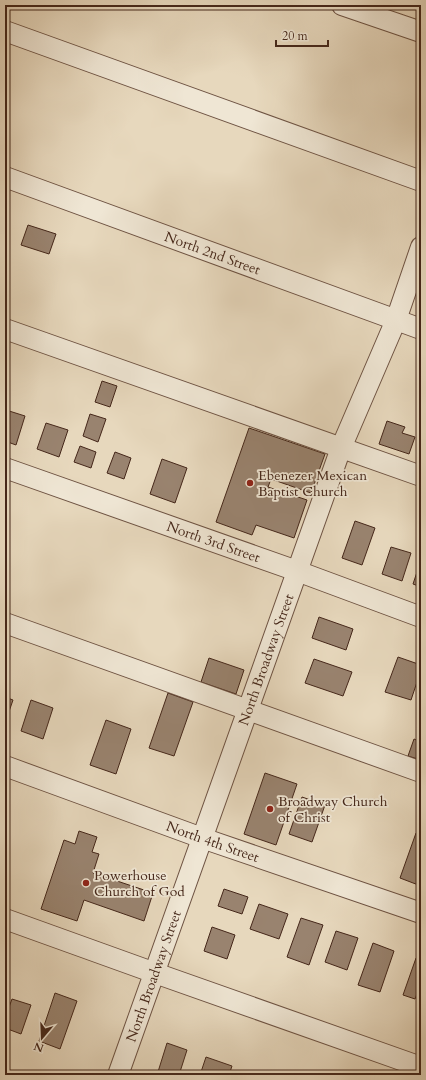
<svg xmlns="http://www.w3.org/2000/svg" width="426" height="1080" viewBox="0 0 426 1080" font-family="Cardo,serif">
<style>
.building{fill:#99836f;stroke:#45271a}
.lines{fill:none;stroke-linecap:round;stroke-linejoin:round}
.minor-casing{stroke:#6e5343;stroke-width:22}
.minor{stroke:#efe6d4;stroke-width:20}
.poi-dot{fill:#8f2418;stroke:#efe6d4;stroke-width:1.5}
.labels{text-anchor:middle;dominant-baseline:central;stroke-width:3.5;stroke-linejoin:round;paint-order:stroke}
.street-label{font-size:14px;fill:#45271a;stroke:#efe6d4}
.poi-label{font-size:14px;fill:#45271a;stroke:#efe6d4;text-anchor:start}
</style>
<rect width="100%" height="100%" fill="#e7d8bd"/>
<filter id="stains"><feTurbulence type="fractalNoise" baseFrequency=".005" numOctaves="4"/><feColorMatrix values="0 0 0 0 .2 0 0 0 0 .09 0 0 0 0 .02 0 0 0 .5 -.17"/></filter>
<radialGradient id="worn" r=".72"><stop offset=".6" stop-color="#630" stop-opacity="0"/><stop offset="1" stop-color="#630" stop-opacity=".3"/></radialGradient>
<g class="building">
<polygon points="28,225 56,234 49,254 21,245"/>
<polygon points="102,381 117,386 110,407 95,402"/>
<polygon points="6,410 25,416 16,445 5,441 5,414"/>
<polygon points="90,414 106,419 98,442 83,436"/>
<polygon points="387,421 405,427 402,433 415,437 409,454 379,444"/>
<polygon points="46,423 68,430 59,457 37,449"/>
<polygon points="249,428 325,454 311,493 271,479 268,487 307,500 294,538 256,525 252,535 216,522"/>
<polygon points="80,446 96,452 91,468 74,462"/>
<polygon points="115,452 131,458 124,479 107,473"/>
<polygon points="162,459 187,468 175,503 150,494"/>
<polygon points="355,521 375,528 362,565 342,558"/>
<polygon points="391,547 411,553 402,581 382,574"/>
<polygon points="421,560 421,587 413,584"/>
<polygon points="319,617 353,629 346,650 312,638"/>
<polygon points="398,657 421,665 421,670 411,700 385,692"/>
<polygon points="209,658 244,670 236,694 201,682"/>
<polygon points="314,659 352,672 343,696 305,683"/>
<polygon points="168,693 193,702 174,756 149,748"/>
<polygon points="5,697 13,700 5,723"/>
<polygon points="31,700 53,708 43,739 21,731"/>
<polygon points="106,720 131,729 116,774 90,765"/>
<polygon points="414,739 421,742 421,760 408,756"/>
<polygon points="265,773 297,784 276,845 244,834"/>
<polygon points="302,797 325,805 312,842 289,834"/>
<polygon points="79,831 97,837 92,852 99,854 93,873 153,893 144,921 84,900 77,921 41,909 64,840 75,844"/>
<polygon points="416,833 421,835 421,886 400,878"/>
<polygon points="224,889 248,897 242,914 218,906"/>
<polygon points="259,904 288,914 279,939 250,929"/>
<polygon points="301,918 323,925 309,965 287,957"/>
<polygon points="212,927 235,935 227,959 204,951"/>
<polygon points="336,931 358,938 347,970 325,962"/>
<polygon points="373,943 394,951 380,992 358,985"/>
<polygon points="416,958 421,959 421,992 418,991 415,999 403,995"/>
<polygon points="55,993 77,1001 60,1049 39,1041"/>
<polygon points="12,999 31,1005 21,1034 5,1028 5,1018"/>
<polygon points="167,1043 187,1050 179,1075 157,1075"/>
<polygon points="206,1057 232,1066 229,1075 200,1075"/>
</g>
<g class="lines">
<defs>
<g id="minor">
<polyline points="342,5 421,32"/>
<polyline points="5,31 421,181"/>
<path id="s1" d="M5 177 421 329"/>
<polyline points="5,329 421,476"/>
<path id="s2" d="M5 468 297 571 421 617"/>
<polyline points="5,623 421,772"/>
<path id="s3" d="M5 766 202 838 421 913"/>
<polyline points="5,919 155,973 421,1067"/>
<path id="s4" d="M118 1075 341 448 396 320 421 247"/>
</g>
</defs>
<use href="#minor" class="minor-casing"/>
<use href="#minor" class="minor"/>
</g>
<g class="poi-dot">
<circle cx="250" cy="483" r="4"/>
<circle cx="270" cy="809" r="4"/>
<circle cx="86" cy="883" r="4"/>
</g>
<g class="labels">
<g class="street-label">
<text stroke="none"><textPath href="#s1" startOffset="221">North 2nd Street</textPath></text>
<text stroke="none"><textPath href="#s2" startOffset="221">North 3rd Street</textPath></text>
<text stroke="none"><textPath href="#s4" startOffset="441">North Broadway Street</textPath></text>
<text stroke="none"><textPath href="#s3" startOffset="221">North 4th Street</textPath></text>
<text stroke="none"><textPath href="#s4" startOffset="105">North Broadway Street</textPath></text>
</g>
<g class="poi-label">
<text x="258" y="475">Ebenezer Mexican<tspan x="258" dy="16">Baptist Church</tspan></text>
<text x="278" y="801">Broadway Church<tspan x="278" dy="16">of Christ</tspan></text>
<text x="94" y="875">Powerhouse<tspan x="94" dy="16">Church of God</tspan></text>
</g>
</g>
<rect width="426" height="1080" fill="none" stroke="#e7d8bd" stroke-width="20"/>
<rect x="6" y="6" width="414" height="1068" fill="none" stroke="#45271a" stroke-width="2"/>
<rect x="10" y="10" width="406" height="1060" fill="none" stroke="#45271a"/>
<g transform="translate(42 1038) rotate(199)" stroke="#efe6d4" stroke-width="3" paint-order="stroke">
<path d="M0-3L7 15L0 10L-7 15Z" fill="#45271a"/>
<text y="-6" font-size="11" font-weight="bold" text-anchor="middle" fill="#45271a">N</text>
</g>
<path d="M276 40v6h52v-6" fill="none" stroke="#45271a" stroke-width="2"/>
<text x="282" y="40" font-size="12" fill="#45271a" stroke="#efe6d4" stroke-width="3" paint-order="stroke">20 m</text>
<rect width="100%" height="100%" filter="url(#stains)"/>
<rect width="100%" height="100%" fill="url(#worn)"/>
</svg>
